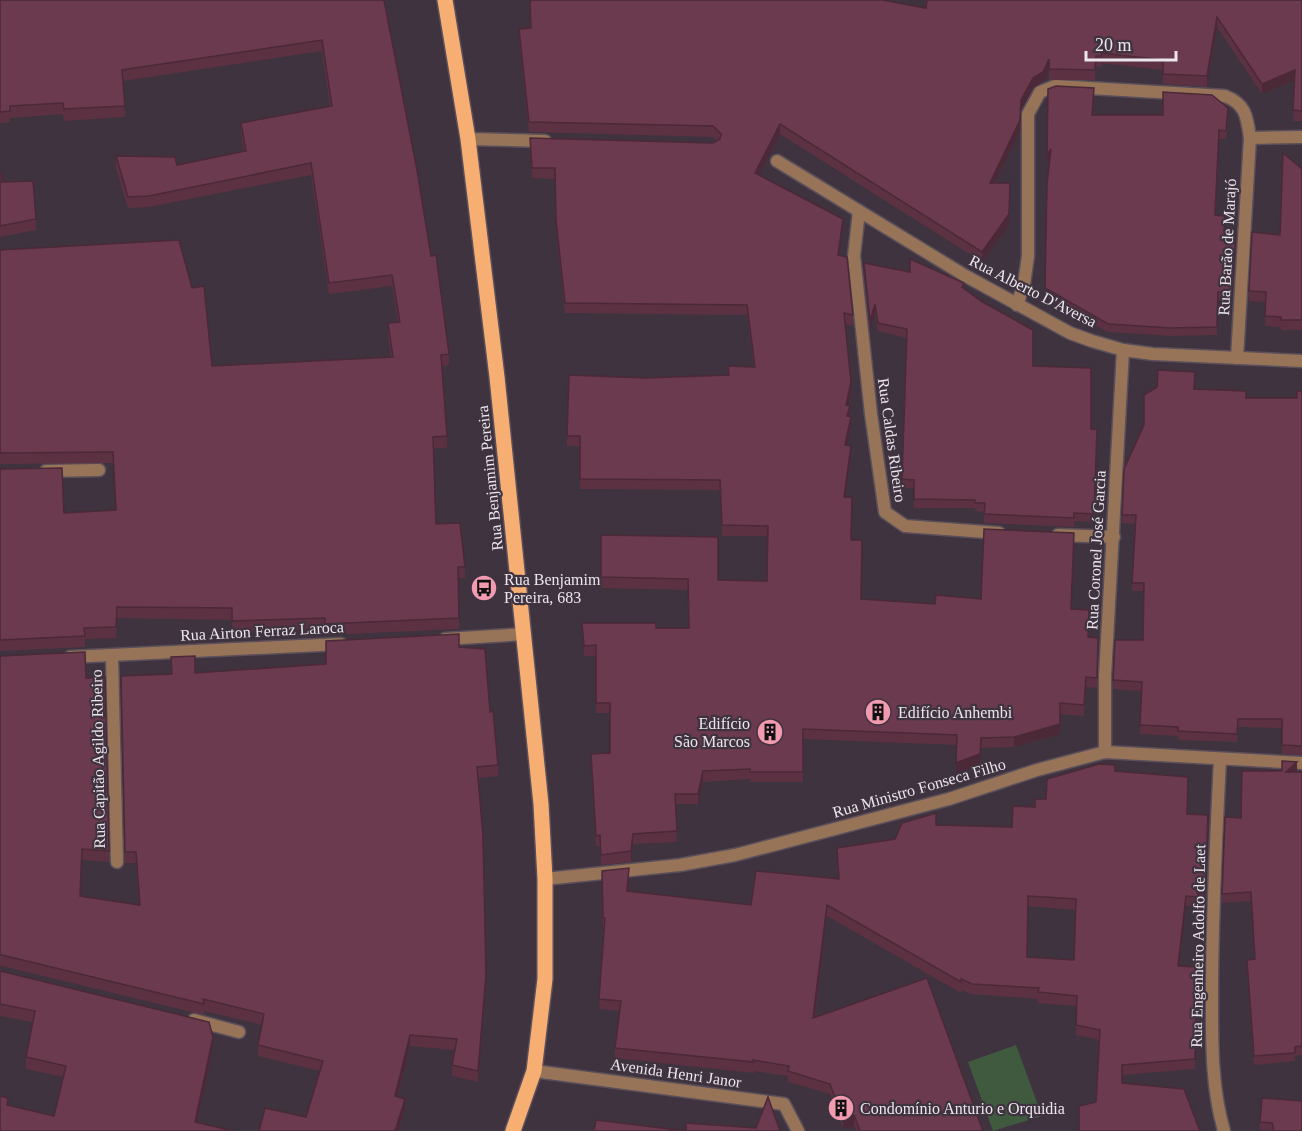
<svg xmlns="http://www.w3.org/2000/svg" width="1302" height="1131" viewBox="0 0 1302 1131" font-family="Georgia,serif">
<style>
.green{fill:#405a40}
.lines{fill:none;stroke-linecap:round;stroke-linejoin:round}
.service-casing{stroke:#5a4f5b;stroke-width:15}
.minor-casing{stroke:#5a4f5b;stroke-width:15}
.primary-casing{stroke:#5a4f5b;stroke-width:18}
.service{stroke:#977457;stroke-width:12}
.minor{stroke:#977457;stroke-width:12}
.primary{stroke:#f7ae72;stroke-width:15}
.wall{fill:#5c3243;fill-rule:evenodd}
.shaded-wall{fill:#4b2937}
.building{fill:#6b3a4e;stroke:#4b2937;stroke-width:1.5;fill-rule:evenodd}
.labels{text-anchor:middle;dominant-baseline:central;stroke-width:4.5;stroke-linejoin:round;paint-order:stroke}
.street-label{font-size:16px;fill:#ece5ed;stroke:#3e333f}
.poi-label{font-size:16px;fill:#ece5ed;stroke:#3e333f;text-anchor:start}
</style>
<rect width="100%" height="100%" fill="#3e333f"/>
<polygon class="green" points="1016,1045 1042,1116 993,1131 968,1062"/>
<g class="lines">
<defs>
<polyline id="service" points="468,139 545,141"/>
<g id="minor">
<polyline points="1250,138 1302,137"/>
<polyline points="777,161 964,275 1070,333 1092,341 1123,350 1153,354 1302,361"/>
<polyline points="859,211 854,256 871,414 885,512 905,526 999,533"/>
<path d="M1017 305 1024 284 1028 256V114L1040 92 1055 86 1225 96C1246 104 1247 117 1250 138L1237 358"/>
<polyline points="46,471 99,470"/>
<polyline points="1058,535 1114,537"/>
<polyline points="445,639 525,634"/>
<polyline points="112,656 117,862"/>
<polyline points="70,657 341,644"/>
<polyline points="1105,752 1105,676 1123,350"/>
<path d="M1220 760C1216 838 1212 916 1212 994 1212 1040 1211 1086 1224 1131"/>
<polyline points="545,879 680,865 735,855 949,799 1037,770 1105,752 1302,763"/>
<polyline points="194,1020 239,1032"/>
<polyline points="534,1071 784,1104 798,1131"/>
</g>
<polyline id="primary" points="445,0 468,139 497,377 541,804 545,879 545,979 534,1071 513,1131"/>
</defs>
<use href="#service" class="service-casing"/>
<use href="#minor" class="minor-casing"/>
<use href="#primary" class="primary-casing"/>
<use href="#service" class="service"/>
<use href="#minor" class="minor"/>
<use href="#primary" class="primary"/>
</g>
<g class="wall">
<polygon points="0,0 384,0 449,354 449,365 442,366 447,448 434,448 436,524 465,567 465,578 459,578 459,629 325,635 325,629 232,632 232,620 117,618 116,638 85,639 85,647 0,651 0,469 64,513 116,510 113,463 0,464 0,250 212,366 391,357 388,334 388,323 398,322 392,286 329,294 311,175 149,207 128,208 116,168 116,156 177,165 244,151 241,134 241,123 330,107 322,51 123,81 125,117 64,121 63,114 10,118 10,122 0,123"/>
<polygon points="1302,0 1302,121 1293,121 1295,80 1262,94 1217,27 1207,87 1163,84 1163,70 1102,63 1101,67 1096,66 1095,80 1049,80 1049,69 1043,82 1033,88 1021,110 1020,131 995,183 1009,225 982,262 780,134 759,176 843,229 839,256 853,315 853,326 845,324 851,392 848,405 851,427 847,445 851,456 845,497 861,599 935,604 1071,609 1089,621 1088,637 1098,638 1097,688 1086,687 1084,716 1060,714 1060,734 1014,747 981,748 980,764 956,773 957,745 803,739 803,782 750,782 750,779 703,782 698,804 675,804 677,842 633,844 631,862 601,865 600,846 596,846 591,754 610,753 610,713 596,713 596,656 584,656 582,623 656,628 688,628 688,590 601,588 601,535 718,580 767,581 767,536 722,536 720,490 580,489 580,446 567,446 567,436 645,378 728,375 728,366 754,367 747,315 565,313 556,230 555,179 532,178 530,138 713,143 717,141 713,137 529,132 519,39 519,29 926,8"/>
<polygon points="1056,86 1094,97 1093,115 1228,117 1226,139 1219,139 1215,215 1224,232 1236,241 1232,300 1218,300 1217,335 1171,336 1108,332 1045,297 1047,184 1050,159 1047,164"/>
<polygon points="1302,169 1302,330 1281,330 1281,327 1265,326 1266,302 1249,301 1249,291 1280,235"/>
<polygon points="0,174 2,182 36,219 36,230 0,237"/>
<polygon points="864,263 964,289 1033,366 1091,429 1097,438 1094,522 1074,521 1074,527 984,523 984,512 975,511 975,508 914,508 914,488 902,488 906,338 878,331 875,312 870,330 864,271"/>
<polygon points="1195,389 1246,398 1297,398 1302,391 1302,755 1282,754 1282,728 1238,727 1237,742 1178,740 1178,736 1140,734 1142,691 1113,689 1115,640 1143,640 1144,591 1132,591 1135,524 1122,523 1122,515"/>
<polygon points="459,647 490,712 498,765 498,776 478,778 486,986 478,1082 452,1076 452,1065 455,1050 410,1046 398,1096 405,1110 398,1131 259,1131 306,1117 320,1071 258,1056 258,1045 262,1025 204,1011 204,1015 2,966 0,966 0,656 86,678 105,677 109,862 82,860 80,897 139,905 136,863 125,863 121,676 171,674 171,657 195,673 326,664"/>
<path d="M1115 771 1188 814 1208 815 1205 904H1198V907L1186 906 1179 966 1197 967 1195 1069 1122 1075 1096 1102 1099 1040 1076 1035V1006L1038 1003V999L972 994 961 990V993L827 916 815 1018 983 1131H856L854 1126 843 1129 830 1094 788 1082V1076L754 1071V1073L615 1058V1048L620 1011 599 1009 604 928H603L602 871 629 879 628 892 751 905 838 879 837 848 895 839 936 825 1012 827 1035 807 1046 799ZM1028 906 1076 910 1074 960 1027 957Z"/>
<polygon points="1282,771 1297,771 1295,772 1302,772 1302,1055 1295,1056 1295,1061 1254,1065 1247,969 1247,960 1255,959 1251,901 1222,903 1222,894 1241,818"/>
<polygon points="0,971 213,1048 197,1122 0,1131 8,1106 54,1116 64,1077 26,1069 26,1057 32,1022 0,1016"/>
<polygon points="1302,1101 1302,1131 1260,1130 1260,1122"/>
</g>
<g class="shaded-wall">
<polygon points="1217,17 1217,27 1207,87 1207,76"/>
<polygon points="1049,59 1049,69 1043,82 1033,88 1021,110 1020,131 990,193 990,183 1021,100 1033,78"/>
<polygon points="1295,70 1295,80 1262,94 1262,84"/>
<polygon points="780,124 780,134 755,184 755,173"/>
<polygon points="1051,149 1051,157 1047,164 1047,155"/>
<polygon points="1010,183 1009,225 982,262 982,252"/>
<polygon points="843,219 843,229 838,266 838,255"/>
<polygon points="875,304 875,312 870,330 870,321"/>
<polygon points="851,382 851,392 846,415 846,405"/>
<polygon points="850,406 850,416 847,416"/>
<polygon points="851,417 851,427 845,455 845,445"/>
<polygon points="851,446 851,456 844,507 844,497"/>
<polygon points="1060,703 1060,734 1014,747 1014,737"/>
<polygon points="981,748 980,764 956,773 956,763"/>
<polygon points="1297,762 1297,771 1286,781 1286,772"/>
<polygon points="703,771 703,782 698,804 698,794"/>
<polygon points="633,834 633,844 631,862 631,851"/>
<polygon points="629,868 629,879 627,902 627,891"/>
<polygon points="1186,896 1186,906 1178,977 1178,966"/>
<polygon points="827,905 827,916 813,1029 813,1018"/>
<polygon points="486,975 486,986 478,1082 478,1071"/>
<polygon points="410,1035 410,1046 395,1107 395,1096"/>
<polygon points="213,1037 213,1048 195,1131 195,1122"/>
<polygon points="405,1099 405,1110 398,1131 395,1131"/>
<polygon points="854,1115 854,1126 843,1129 843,1119"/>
</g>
<g class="building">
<polygon points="0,0 384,0 417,170 431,256 436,255 449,354 441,355 447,436 433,437 436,524 460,523 465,567 458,567 459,618 325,624 325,618 232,621 232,608 117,607 116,627 84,628 85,636 0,640 0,469 62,468 64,513 116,510 113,452 0,453 0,250 179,240 192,288 204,286 212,366 393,357 388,323 400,322 392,275 329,283 311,163 149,196 128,197 116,156 175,157 177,165 246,151 241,123 332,106 322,40 122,70 125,106 64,109 63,103 10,106 10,111 0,112"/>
<polygon points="530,0 882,0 926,8 927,0 1302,0 1302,111 1293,110 1295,70 1262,84 1217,17 1207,76 1163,74 1163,60 1102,53 1101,56 1096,56 1095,70 1049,69 1049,59 1043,72 1033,78 1021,100 1020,120 990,183 1010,183 1009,214 982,252 780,124 755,173 843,219 838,255 847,257 853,315 844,313 851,382 846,405 850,406 847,416 851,417 845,445 851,446 844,497 852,497 851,540 862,540 861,599 935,604 936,595 981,599 984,529 1074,533 1071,609 1089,610 1088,637 1098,638 1097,678 1086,677 1084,705 1060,703 1060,724 1014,737 981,738 980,754 956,763 957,735 803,729 803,772 750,772 750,769 703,771 698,794 675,794 677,831 633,834 631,851 601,855 600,835 596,836 591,754 610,753 610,703 596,703 596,645 584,646 582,623 656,623 656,628 689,628 688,579 601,577 601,535 718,537 718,580 767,581 768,526 722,525 720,480 580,479 580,436 567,436 569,375 645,378 729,375 728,366 755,367 747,305 565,303 556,220 555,168 532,168 530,138 713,143 720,139 721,134 713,126 529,122 519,29 531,28"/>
<polygon points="1056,86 1094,88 1092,115 1163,115 1163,92 1212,95 1228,108 1226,131 1219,130 1215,215 1225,216 1224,232 1236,233 1232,292 1218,292 1217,327 1171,328 1108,324 1045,288 1047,184 1051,149 1047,155 1048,89"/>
<polygon points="1283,153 1302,169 1302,320 1281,320 1281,317 1265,316 1266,292 1249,291 1252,232 1280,235"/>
<polygon points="0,174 2,174 2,182 33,181 36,219 0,226"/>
<polygon points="910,259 964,283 962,287 981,301 1033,330 1033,366 1091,368 1091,429 1097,429 1094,514 1074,513 1074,518 984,514 985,503 975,503 975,500 914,499 914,480 902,479 907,329 878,323 875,304 870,321 864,263 910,272"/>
<polygon points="1158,370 1195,372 1194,389 1246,391 1246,398 1297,398 1297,391 1302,391 1302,746 1282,745 1282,719 1238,719 1237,734 1178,731 1178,727 1140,725 1142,682 1113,680 1115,640 1143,640 1144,583 1132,583 1136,515 1122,515 1124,469 1144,425 1144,395 1157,387"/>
<polygon points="459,634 459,647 485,649 490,712 493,711 498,765 477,767 483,835 486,975 478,1071 452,1065 457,1039 410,1035 395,1096 405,1099 395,1131 259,1131 265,1108 306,1117 323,1061 258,1045 264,1014 203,999 204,1004 2,955 0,955 0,656 85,652 86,678 105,677 109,851 82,849 80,896 140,905 136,852 125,852 121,676 172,674 171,657 195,656 195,673 326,664 326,641"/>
<polygon points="1282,761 1297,762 1286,772 1302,772 1302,1046 1295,1047 1295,1053 1254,1056 1247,960 1255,959 1251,892 1222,894 1225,817 1241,818 1242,771 1282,771"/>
<path d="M1099 764 1115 765V771L1188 777 1187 814 1208 815 1205 893H1198V897L1186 896 1178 966 1197 967 1195 1059 1122 1065V1083L1184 1089 1200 1131H1079V1106L1096 1102 1100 1030 1076 1025 1077 996 1038 992 1039 988 972 984 961 979V982L827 905 813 1018 927 978 983 1131H860L854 1115 843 1119 830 1084 788 1071 789 1066 753 1060 754 1062 615 1048 621 1001 599 999 605 918H603L602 871 629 868 627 891 751 905 756 871 839 879 837 848 895 839 902 823 936 813V825L1012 827 1013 806 1035 807V799H1046L1047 779ZM1028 896 1076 899 1074 960 1027 957Z"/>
<polygon points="0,971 209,1022 213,1037 195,1122 233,1131 0,1131 0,1096 8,1098 7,1105 54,1116 66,1066 26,1057 35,1011 0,1004"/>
<polygon points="768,1097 780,1131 594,1131 596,1120 686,1131 686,1123 756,1128"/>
<polygon points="1262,1098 1302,1101 1302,1131 1274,1131 1272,1123 1260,1122"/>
</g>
<defs>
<symbol id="bus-disc" viewBox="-11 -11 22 22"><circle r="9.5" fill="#f29ab0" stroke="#3e333f"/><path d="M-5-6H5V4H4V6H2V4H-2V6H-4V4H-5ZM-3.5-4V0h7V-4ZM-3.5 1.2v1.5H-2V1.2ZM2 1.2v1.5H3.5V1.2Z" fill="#111"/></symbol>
<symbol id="building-disc" viewBox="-11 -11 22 22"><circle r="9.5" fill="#f29ab0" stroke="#3e333f"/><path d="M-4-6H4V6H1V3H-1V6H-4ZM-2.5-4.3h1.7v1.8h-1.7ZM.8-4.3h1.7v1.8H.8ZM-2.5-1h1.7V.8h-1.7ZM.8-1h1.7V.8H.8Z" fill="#111"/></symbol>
</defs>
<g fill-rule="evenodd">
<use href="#bus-disc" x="469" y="573" width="30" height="30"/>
<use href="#building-disc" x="863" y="697" width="30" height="30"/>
<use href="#building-disc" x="755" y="717" width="30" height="30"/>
<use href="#building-disc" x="826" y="1093" width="30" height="30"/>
</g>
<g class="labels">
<g class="street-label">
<text transform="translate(1227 247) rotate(-87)">Rua Barão de Marajó</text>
<text transform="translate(1033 291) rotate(27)">Rua Alberto D'Aversa</text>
<text transform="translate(892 440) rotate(82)">Rua Caldas Ribeiro</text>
<text transform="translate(490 478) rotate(-96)">Rua Benjamim Pereira</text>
<text transform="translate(1096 550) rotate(-87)">Rua Coronel José Garcia</text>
<text transform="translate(262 631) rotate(-3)">Rua Airton Ferraz Laroca</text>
<text transform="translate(98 759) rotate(-91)">Rua Capitão Agildo Ribeiro</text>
<text transform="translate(919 788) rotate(-16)">Rua Ministro Fonseca Filho</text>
<text transform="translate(1198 946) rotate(-89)">Rua Engenheiro Adolfo de Laet</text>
<text transform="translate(676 1073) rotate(8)">Avenida Henri Janor</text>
</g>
<g class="poi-label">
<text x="504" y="579">Rua Benjamim<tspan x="504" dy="18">Pereira, 683</tspan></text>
<text x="898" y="712">Edifício Anhembi</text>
<text x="750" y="723" text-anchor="end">Edifício<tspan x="750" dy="18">São Marcos</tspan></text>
<text x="860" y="1108">Condomínio Anturio e Orquidia</text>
</g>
</g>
<path d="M1086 51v9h90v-9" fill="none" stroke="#ece5ed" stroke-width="3"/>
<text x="1095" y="51" font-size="18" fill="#ece5ed" stroke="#3e333f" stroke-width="4.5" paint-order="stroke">20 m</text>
</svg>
